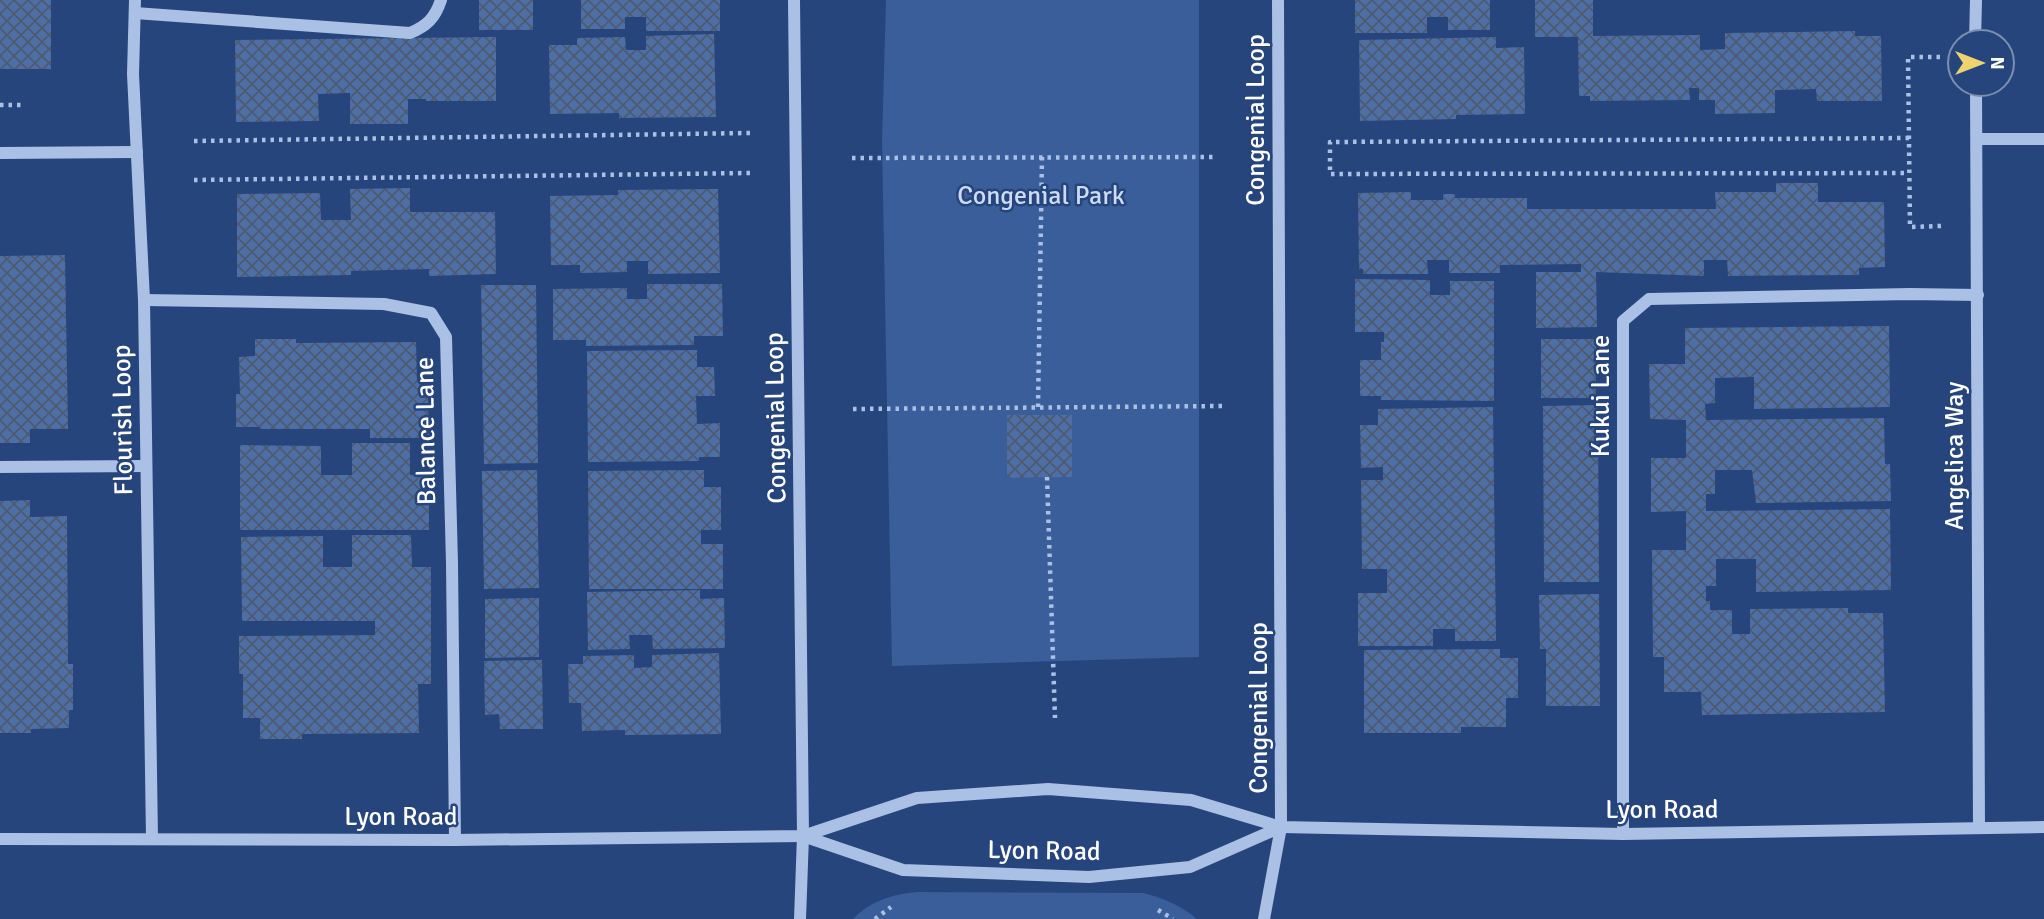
<svg xmlns="http://www.w3.org/2000/svg" width="2044" height="919" viewBox="0 0 2044 919" font-family="Signika,sans-serif">
<style>
.green{fill:#395e9a}
.building{fill:url(#building-cross-hatch)}
.lines{fill:none;stroke-linecap:round;stroke-linejoin:round}
.path{stroke:#aac0e5;stroke-width:4.5;stroke-dasharray:3.5 5;stroke-linecap:butt}
.minor{stroke:#aac0e5;stroke-width:12}
.labels{text-anchor:middle;dominant-baseline:central;stroke-width:5;stroke-linejoin:round;paint-order:stroke}
.street-label{font-size:26px;fill:#fff;stroke:#26457c}
.park-label{font-size:26px;fill:#cddcf4;stroke:#26457c}
</style>
<defs>
<pattern id="building-cross-hatch" width="8" height="8" patternUnits="userSpaceOnUse" patternTransform="scale(1.75)"><rect width="8" height="8" fill="#4e6fa5"/><path d="M0 0l8 8M0 8l8-8" fill="none" stroke="#4d5a70"/></pattern>
</defs>
<rect width="100%" height="100%" fill="#26457c"/>
<g class="green">
<polygon points="886,0 1199,0 1199,657 892,666 882,142"/>
<path d="M917 892 1143 893C1164 898 1180 905 1197 919H853C870 901 893 894 917 892Z"/>
</g>
<g class="building">
<rect x="0" y="0" width="51" height="69"/>
<rect x="479" y="0" width="54" height="30"/>
<polygon points="581,0 720,0 720,31 646,31 646,17 625,17 625,29 581,29"/>
<polygon points="1355,0 1490,0 1490,30 1448,30 1448,17 1427,17 1427,33 1355,33"/>
<polygon points="1535,0 1593,0 1593,36 1700,35 1700,50 1725,49 1725,33 1855,31 1855,36 1881,36 1882,101 1817,101 1816,89 1775,90 1775,113 1715,114 1715,100 1699,100 1699,88 1689,88 1690,100 1590,101 1590,96 1579,96 1578,37 1535,37"/>
<polygon points="714,34 716,117 619,118 619,113 550,114 549,45 577,45 577,38 625,37 626,50 646,50 646,36"/>
<polygon points="496,37 496,101 426,101 426,99 408,99 408,124 350,124 350,93 318,94 319,121 236,122 235,40"/>
<polygon points="1496,37 1496,48 1524,47 1525,114 1456,115 1456,119 1360,121 1359,40"/>
<polygon points="1776,183 1818,183 1818,202 1884,202 1885,267 1859,268 1859,275 1728,276 1727,260 1704,260 1704,276 1596,272 1597,327 1536,328 1536,272 1581,272 1581,264 1500,265 1500,273 1449,273 1449,260 1427,260 1428,274 1363,274 1363,269 1359,269 1358,193 1411,192 1411,200 1443,200 1443,194 1455,194 1455,198 1527,198 1527,209 1716,209 1715,192 1776,192"/>
<polygon points="410,188 410,212 495,212 496,274 429,276 429,269 351,271 351,275 237,277 237,194 320,193 321,220 351,220 350,189"/>
<polygon points="718,189 720,273 648,274 648,261 627,261 627,272 580,273 580,265 551,265 550,196 618,195 618,190"/>
<polygon points="65,255 68,429 30,429 30,443 0,443 0,256"/>
<polygon points="1355,279 1430,280 1430,295 1450,295 1450,281 1494,281 1494,401 1381,400 1381,396 1360,396 1360,360 1381,360 1381,342 1384,342 1384,332 1355,332"/>
<polygon points="647,284 722,284 723,336 694,336 694,345 586,346 586,340 553,340 553,289 627,288 627,299 647,299"/>
<polygon points="481,285 536,285 538,463 484,464"/>
<polygon points="1889,326 1890,407 1754,409 1754,377 1715,378 1715,403 1705,404 1706,420 1884,418 1885,464 1890,464 1891,501 1756,503 1752,470 1715,470 1715,494 1706,494 1706,511 1890,509 1891,590 1756,592 1756,559 1716,559 1716,586 1706,586 1706,601 1710,601 1710,610 1732,610 1732,634 1750,634 1750,609 1848,608 1848,613 1883,613 1885,712 1702,715 1701,692 1664,692 1664,657 1653,657 1652,550 1686,550 1686,511 1651,512 1651,458 1686,458 1686,420 1650,419 1649,364 1685,364 1685,328"/>
<polygon points="255,339 296,339 296,343 416,342 417,382 428,382 429,438 370,438 370,429 260,429 260,427 236,427 236,394 240,394 239,357 255,356"/>
<rect x="1541" y="339" width="55" height="59"/>
<polygon points="697,350 697,367 714,367 715,396 696,396 697,424 720,423 720,457 699,457 699,461 588,462 587,351"/>
<polygon points="1598,405 1599,582 1544,582 1543,406"/>
<polygon points="1493,407 1496,641 1455,641 1455,629 1433,629 1433,646 1358,646 1358,593 1387,593 1387,569 1362,569 1361,480 1383,480 1383,467 1361,468 1360,425 1378,425 1378,409"/>
<polygon points="1007,415 1072,415 1072,477 1007,478"/>
<polygon points="352,443 410,443 410,475 429,475 429,530 240,530 240,445 321,446 321,475 352,475"/>
<polygon points="537,470 539,588 484,589 482,471"/>
<polygon points="704,470 704,487 721,487 721,530 701,530 701,544 723,544 723,589 589,589 588,471"/>
<polygon points="30,500 30,517 67,516 68,664 73,664 73,710 69,710 69,728 31,729 31,733 0,733 0,501"/>
<polygon points="352,535 411,535 412,567 431,567 431,684 418,684 419,733 302,734 302,739 260,739 260,718 243,718 243,674 239,674 239,636 375,635 375,621 242,621 241,537 323,536 323,567 352,567"/>
<polygon points="700,590 700,599 724,598 725,648 653,649 652,635 629,635 630,649 588,650 587,592"/>
<polygon points="1599,594 1600,706 1546,706 1546,649 1540,649 1539,595"/>
<polygon points="539,598 539,657 485,658 485,599"/>
<polygon points="1500,649 1500,658 1518,658 1518,698 1506,698 1506,727 1461,727 1461,733 1364,733 1364,650"/>
<polygon points="719,653 721,734 625,735 625,730 582,731 581,703 569,703 568,664 583,664 583,656 634,655 634,668 652,667 652,655"/>
<polygon points="542,660 543,729 500,729 499,714 485,715 484,661"/>
</g>
<g class="lines">
<g class="path">
<polyline points="0,105 24,105"/>
<polyline points="1909,138 1330,142 1330,174 1909,173"/>
<polyline points="194,141 750,133"/>
<polyline points="852,158 1217,157"/>
<polyline points="194,180 750,173"/>
<polyline points="1941,226 1910,227 1908,57 1944,57"/>
<polyline points="1038,407 1042,157"/>
<polyline points="853,409 1224,406"/>
<polyline points="1047,477 1055,718"/>
<polyline points="1158,910 1173,919"/>
<polyline points="875,919 891,907"/>
</g>
<g class="minor">
<polyline points="135,0 133,74 144,300 152,839"/>
<polyline points="794,0 803,836 800,919"/>
<path d="M135 13 410 33C427 26 435 18 441 0"/>
<polyline points="1975,42 1976,0"/>
<polyline points="1976,84 1979,828"/>
<polyline points="1977,139 2044,139"/>
<polyline points="0,153 137,152"/>
<polyline points="144,300 384,304 431,313 446,337 452,563 455,840"/>
<polyline points="0,467 146,466"/>
<polyline points="1623,834 1623,321 1649,299 1910,294 1978,295"/>
<polyline points="803,836 903,870 1089,877 1190,867 1281,827"/>
<polyline points="0,839 455,840 803,836 917,798 1048,789 1191,800 1281,827 1623,834 2044,827"/>
<polyline points="1264,919 1281,827 1278,0"/>
</g>
</g>
<g class="labels">
<g class="street-label">
<text transform="translate(1256 120) rotate(-90)">Congenial Loop</text>
<text transform="translate(1601 396) rotate(-90)">Kukui Lane</text>
<text transform="translate(776 418) rotate(-91)">Congenial Loop</text>
<text transform="translate(123 420) rotate(-91)">Flourish Loop</text>
<text transform="translate(426 431) rotate(-91)">Balance Lane</text>
<text transform="translate(1955 456) rotate(-90)">Angelica Way</text>
<text transform="translate(1259 708) rotate(-90)">Congenial Loop</text>
<text x="1662" y="810">Lyon Road</text>
<text x="401" y="817">Lyon Road</text>
<text transform="translate(1044 851) rotate(1)">Lyon Road</text>
</g>
<g class="park-label">
<text x="1041" y="196">Congenial Park</text>
</g>
</g>
<g transform="translate(1981 63) rotate(90)"><circle r="33" fill="#26457c" stroke="#7d8fb0" stroke-width="2"/>
<path d="M0-5L12 26L0 18L-12 26Z" fill="#eed370"/>
<text y="-10" font-size="19" font-weight="bold" text-anchor="middle" fill="#ffffff">N</text>
</g>
</svg>
